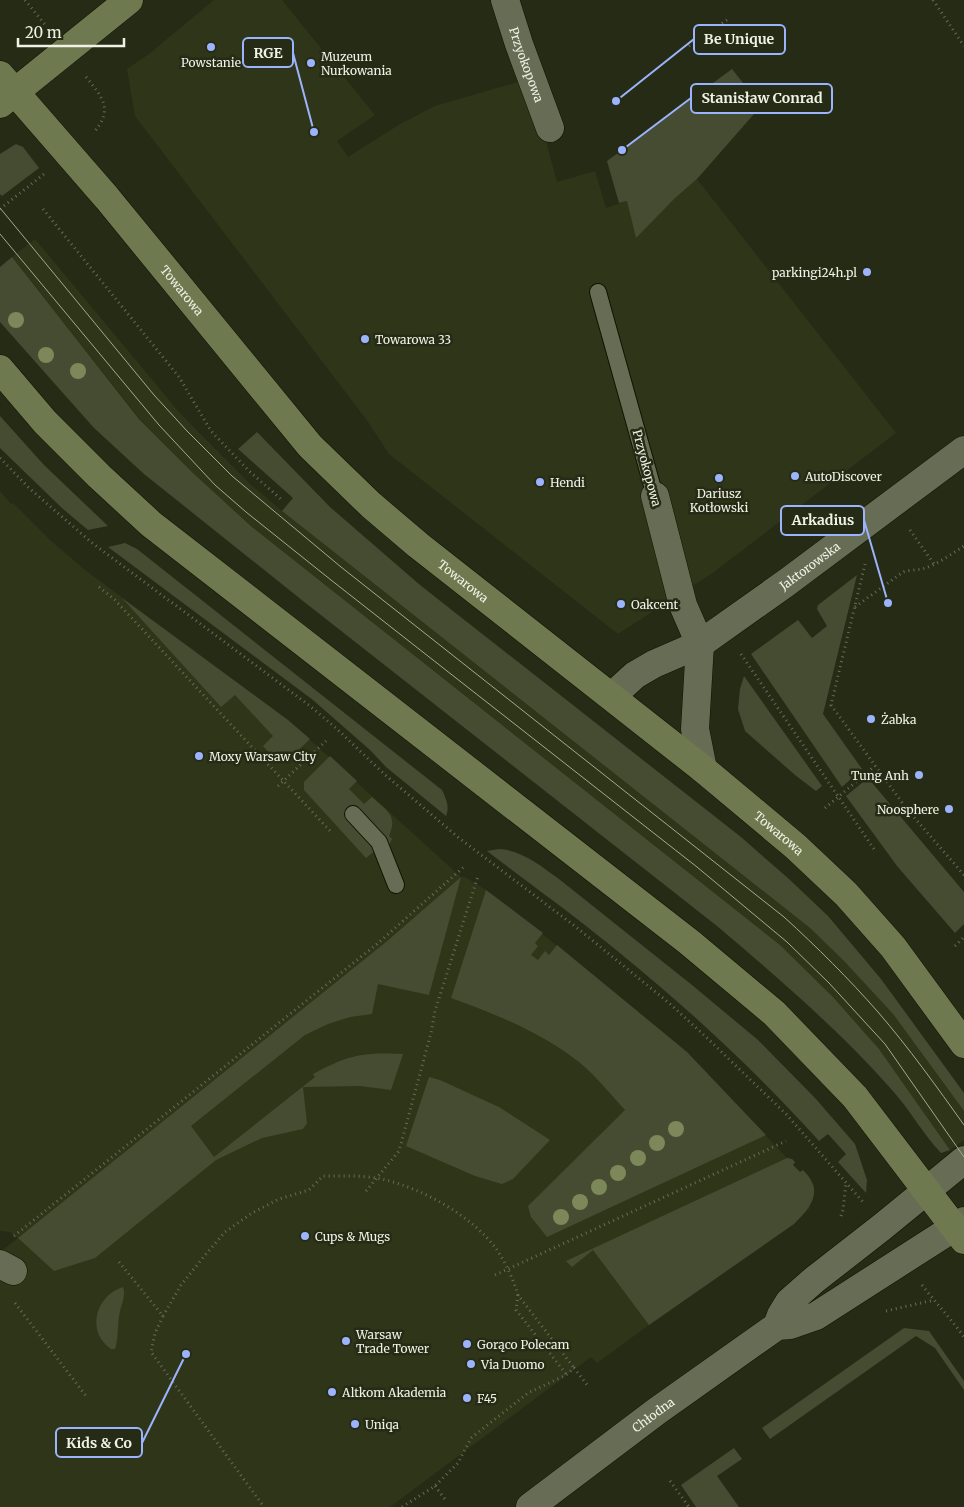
<svg xmlns="http://www.w3.org/2000/svg" width="964" height="1507" viewBox="0 0 964 1507" font-family="Merriweather,serif">
<style>
.built{fill:#2f3518}
.green{fill:#454c31}
.lines{fill:none;stroke-linecap:round;stroke-linejoin:round}
.lane-casing{stroke:#0f1301;stroke-width:18}
.street-casing{stroke:#0f1301;stroke-width:29}
.secondary-casing{stroke:#0f1301;stroke-width:29}
.path{stroke:#686c59;stroke-width:3;stroke-dasharray:1 4;stroke-linecap:butt}
.lane{stroke:#676d55;stroke-width:16}
.street{stroke:#676d55;stroke-width:28}
.secondary{stroke:#6f7950;stroke-width:28}
.tram{stroke:#a4a897;stroke-width:1}
.tree{fill:#7d885a}
.poi-dot{fill:#9cb4fd;stroke:#262b15;stroke-width:2}
.labels{text-anchor:middle;dominant-baseline:central;stroke-width:5;stroke-linejoin:round;paint-order:stroke}
.poi-label{font-size:12px;fill:#eff2e5;stroke:#262b15;text-anchor:start}
.street-label{font-size:12px;fill:#eff2e5;stroke:#262b15}
.leader{fill:none;stroke:#9cb4fd;stroke-width:2}
.callout-dot{fill:#9cb4fd;stroke:#262b15;stroke-width:2}
.callout{fill:#262b15;stroke:#9cb4fd;stroke-width:2}
.callout-label{font-size:14px;text-anchor:middle;font-weight:bold;fill:#eff2e5}
</style>
<rect width="100%" height="100%" fill="#262b15"/>
<g class="built">
<polygon points="214,0 282,0 375,115 337,141 348,157 400,124 435,106 518,82 544,134 557,182 595,171 606,208 627,201 674,199 697,179 896,433 714,572 618,634 389,454 366,419 135,116 127,69 149,54"/>
<polygon points="35,239 179,412 249,483 282,511 810,928 844,961 893,1014 964,1111 964,1140 950,1150 879,1049 833,997 780,945 252,527 193,473 139,418 12,257"/>
<polygon points="0,491 11,504 13,503 50,540 85,570 288,720 461,877 465,877 486,890 513,910 687,1052 787,1158 792,1159 795,1162 793,1165 800,1172 803,1170 809,1177 814,1185 814,1193 809,1209 794,1224 649,1325 597,1363 591,1357 390,1507 0,1507 0,1252 18,1238 10,1232 0,1231"/>
</g>
<g class="green">
<polygon points="732,69 761,106 697,179 674,199 636,238 627,201 619,203 607,161"/>
<polygon points="16,144 23,147 39,168 2,196 0,194 0,154"/>
<path d="M12 257 139 419 193 473 252 527 780 945 833 997 879 1049 950 1150 941 1153C923 1134 910 1110 892 1090 839 1030 778 978 717 926L303 601 144 474 94 428 0 322V267Z"/>
<polygon points="0,416 44,465 108,526 88,530 63,509 2,450 0,448"/>
<polygon points="257,432 330,507 420,585 741,837 789,879 828,916 881,979 964,1093 964,1111 893,1014 844,961 810,928 282,511 293,498 238,449"/>
<path d="M125 543 137 549 442 790C446 799 450 806 446 816L386 767 370 750 313 700 108 547Z"/>
<polygon points="857,575 823,714 862,769 842,787 751,654 798,620 812,638 827,626 817,609 818,605"/>
<polygon points="122,598 288,720 310,739 287,761 283,763 276,760 263,746 273,736 235,695 221,707"/>
<polygon points="744,676 822,786 816,791 795,775 745,731 738,709 740,689"/>
<path d="M330 756 357 781 349 789 364 804 372 797C387 811 398 815 389 836L392 839 388 847 372 853 366 858 304 790V782Z"/>
<polygon points="868,778 964,892 964,924 955,933 897,866 846,796"/>
<path d="M499 849C522 850 541 866 559 879L692 985 758 1040 816 1099 855 1144 867 1180 866 1193 838 1162 846 1154 828 1134 819 1141C747 1061 666 988 581 922 550 898 518 875 487 851Z"/>
<path d="M461 877 429 995 378 984 372 1014 350 1017 328 1024 305 1035 191 1126 214 1157 315 1077 313 1074C348 1055 363 1052 403 1054L391 1090 360 1086 303 1087 307 1123 303 1129 262 1138 216 1160 95 1258 54 1271 18 1238 386 942Z"/>
<path d="M486 890 543 933 535 943 538 946 531 955 538 960 545 951 549 955 557 945 687 1052 766 1135 547 1237 531 1217 528 1206 625 1110C612 1096 594 1074 579 1062 542 1033 496 1014 451 998Z"/>
<polygon points="429,1077 440,1080 499,1107 550,1140 513,1179 502,1184 475,1176 406,1146"/>
<path d="M787 1158 792 1159 795 1162 793 1165 800 1172 803 1170C824 1191 812 1206 794 1224L649 1325 593 1250 572 1267 566 1261Z"/>
<path d="M123 1287C126 1295 122 1303 120 1311 117 1324 119 1337 115 1349H111C86 1332 95 1296 123 1287Z"/>
<polygon points="904,1328 929,1331 964,1381 964,1390 935,1348 916,1336 770,1439 762,1428"/>
<polygon points="734,1448 742,1459 717,1476 739,1507 696,1507 681,1485"/>
</g>
<g class="lines">
<defs>
<g id="lane">
<polyline points="598,292 655,496"/>
<polyline points="353,814 379,842 396,885"/>
</g>
<g id="street">
<path id="s1" d="M505 0 519 44 550 128"/>
<polyline points="655,496 683,605 700,644 695,729 703,769"/>
<path id="s2" d="M612 696 635 675 654 664 700 644 786 583 964 450"/>
<polyline points="0,1264 13,1271"/>
<polyline points="777,1326 781,1315 789,1302 814,1280 882,1227 964,1160"/>
<path id="s3" d="M530 1507 657 1411 777 1326 790 1325 816 1316 964 1221"/>
</g>
<g id="secondary">
<path id="s4" d="M0 75 107 198 310 446 371 505 418 545 703 769 795 846 846 894 893 947 964 1044"/>
<polyline points="0,104 129,0"/>
<polyline points="0,369 45,422 99,476 151,524 689,942 774,1013 855,1097 964,1240"/>
</g>
</defs>
<use href="#lane" class="lane-casing"/>
<use href="#street" class="street-casing"/>
<use href="#secondary" class="secondary-casing"/>
<g class="path">
<polyline points="25,0 47,27"/>
<polyline points="933,0 964,46"/>
<polyline points="689,46 727,20"/>
<path d="M86 77C103 98 114 110 93 133"/>
<polyline points="0,209 44,174"/>
<polyline points="43,209 179,377 211,431 249,471 282,500"/>
<polyline points="0,458 29,488 91,542 310,706 337,729 383,773 459,838 576,927 669,1003 705,1036 786,1114 863,1202"/>
<polyline points="910,530 934,564"/>
<polyline points="865,564 831,705 906,808 964,875"/>
<polyline points="99,587 114,599 332,833"/>
<path d="M855 607 903 572C909 570 916 570 922 569 937 565 951 554 964 546"/>
<polyline points="741,654 876,852"/>
<polyline points="278,786 326,741"/>
<polyline points="825,808 875,766"/>
<polyline points="955,946 964,937"/>
<polyline points="366,1191 399,1151 431,1033 435,1011 478,876"/>
<polyline points="841,1216 843,1210 846,1183"/>
<polyline points="14,1236 377,944 466,865"/>
<polyline points="119,1262 163,1316 155,1333 151,1352 264,1507"/>
<polyline points="495,1275 786,1141"/>
<path d="M922 1285C936 1303 951 1319 964 1337"/>
<polyline points="518,1295 516,1310 566,1374"/>
<polyline points="15,1303 86,1396"/>
<polyline points="886,1311 934,1300"/>
<path d="M163 1316 181 1285 206 1254 225 1232 252 1213 279 1199 309 1190 323 1176C342 1176 362 1175 381 1179 420 1187 473 1216 497 1250 506 1263 513 1279 518 1295L574 1368"/>
<polyline points="670,1481 689,1507"/>
<polyline points="435,1486 447,1502"/>
<polyline points="402,1507 435,1486 458,1463 471,1438 528,1393 566,1375 574,1368 588,1386"/>
</g>
<use href="#lane" class="lane"/>
<use href="#street" class="street"/>
<use href="#secondary" class="secondary"/>
<g class="tram">
<path d="M0 208 154 395 187 431 232 476 341 567 784 917C817 947 849 979 878 1012 909 1048 937 1087 964 1125"/>
<polyline points="0,234 159,425 215,485 246,512 331,580 697,867 787,942 829,983 885,1044 964,1157"/>
</g>
</g>
<g class="tree">
<circle cx="16" cy="320" r="8"/>
<circle cx="46" cy="355" r="8"/>
<circle cx="78" cy="371" r="8"/>
<circle cx="676" cy="1129" r="8"/>
<circle cx="657" cy="1143" r="8"/>
<circle cx="638" cy="1158" r="8"/>
<circle cx="618" cy="1173" r="8"/>
<circle cx="599" cy="1187" r="8"/>
<circle cx="580" cy="1202" r="8"/>
<circle cx="561" cy="1217" r="8"/>
</g>
<g class="poi-dot">
<circle cx="211" cy="47" r="5"/>
<circle cx="311" cy="63" r="5"/>
<circle cx="867" cy="272" r="5"/>
<circle cx="365" cy="339" r="5"/>
<circle cx="795" cy="476" r="5"/>
<circle cx="719" cy="478" r="5"/>
<circle cx="540" cy="482" r="5"/>
<circle cx="621" cy="604" r="5"/>
<circle cx="871" cy="719" r="5"/>
<circle cx="199" cy="756" r="5"/>
<circle cx="919" cy="775" r="5"/>
<circle cx="949" cy="809" r="5"/>
<circle cx="305" cy="1236" r="5"/>
<circle cx="346" cy="1341" r="5"/>
<circle cx="467" cy="1344" r="5"/>
<circle cx="471" cy="1364" r="5"/>
<circle cx="332" cy="1392" r="5"/>
<circle cx="467" cy="1398" r="5"/>
<circle cx="355" cy="1424" r="5"/>
</g>
<g class="labels">
<g class="poi-label">
<text x="321" y="56">Muzeum<tspan x="321" dy="14">Nurkowania</tspan></text>
<text x="211" y="62" text-anchor="middle">Powstanie</text>
<text x="857" y="272" text-anchor="end">parkingi24h.pl</text>
<text x="375" y="339">Towarowa 33</text>
<text x="805" y="476">AutoDiscover</text>
<text x="550" y="482">Hendi</text>
<text x="719" y="493" text-anchor="middle">Dariusz<tspan x="719" dy="14">Kotłowski</tspan></text>
<text x="631" y="604">Oakcent</text>
<text x="881" y="719">Żabka</text>
<text x="209" y="756">Moxy Warsaw City</text>
<text x="909" y="775" text-anchor="end">Tung Anh</text>
<text x="939" y="809" text-anchor="end">Noosphere</text>
<text x="315" y="1236">Cups &amp; Mugs</text>
<text x="356" y="1334">Warsaw<tspan x="356" dy="14">Trade Tower</tspan></text>
<text x="477" y="1344">Gorąco Polecam</text>
<text x="481" y="1364">Via Duomo</text>
<text x="342" y="1392">Altkom Akademia</text>
<text x="477" y="1398">F45</text>
<text x="365" y="1424">Uniqa</text>
</g>
<g class="street-label">
<text stroke="none"><textPath href="#s1" startOffset="68">Przyokopowa</textPath></text>
<text stroke="none"><textPath href="#s4" startOffset="282">Towarowa</textPath></text>
<text transform="translate(647 468) rotate(75)">Przyokopowa</text>
<text stroke="none"><textPath href="#s2" startOffset="238">Jaktorowska</textPath></text>
<text stroke="none"><textPath href="#s4" startOffset="688">Towarowa</textPath></text>
<text stroke="none"><textPath href="#s4" startOffset="1092">Towarowa</textPath></text>
<text stroke="none"><textPath href="#s3" startOffset="154">Chłodna</textPath></text>
</g>
</g>
<path class="leader" d="M616 101L694 39M314 132L293 53M622 150L691 98M888 603L864 520M186 1354L142 1443"/>
<g class="callout-dot">
<circle cx="616" cy="101" r="5"/>
<circle cx="314" cy="132" r="5"/>
<circle cx="622" cy="150" r="5"/>
<circle cx="888" cy="603" r="5"/>
<circle cx="186" cy="1354" r="5"/>
</g>
<g class="callout">
<rect x="694" y="25" width="91" height="29" rx="5"/>
<rect x="243" y="38" width="50" height="29" rx="5"/>
<rect x="691" y="84" width="141" height="29" rx="5"/>
<rect x="781" y="506" width="83" height="29" rx="5"/>
<rect x="56" y="1428" width="86" height="29" rx="5"/>
</g>
<g class="callout-label">
<text x="739" y="44">Be Unique</text>
<text x="268" y="58">RGE</text>
<text x="762" y="103">Stanisław Conrad</text>
<text x="823" y="525">Arkadius</text>
<text x="99" y="1448">Kids &amp; Co</text>
</g>
<path d="M18 38v8h106v-8" fill="none" stroke="#eff2e5" stroke-width="2.5"/>
<text x="25" y="38" font-size="15" fill="#eff2e5" stroke="#262b15" stroke-width="4" paint-order="stroke">20 m</text>
</svg>
